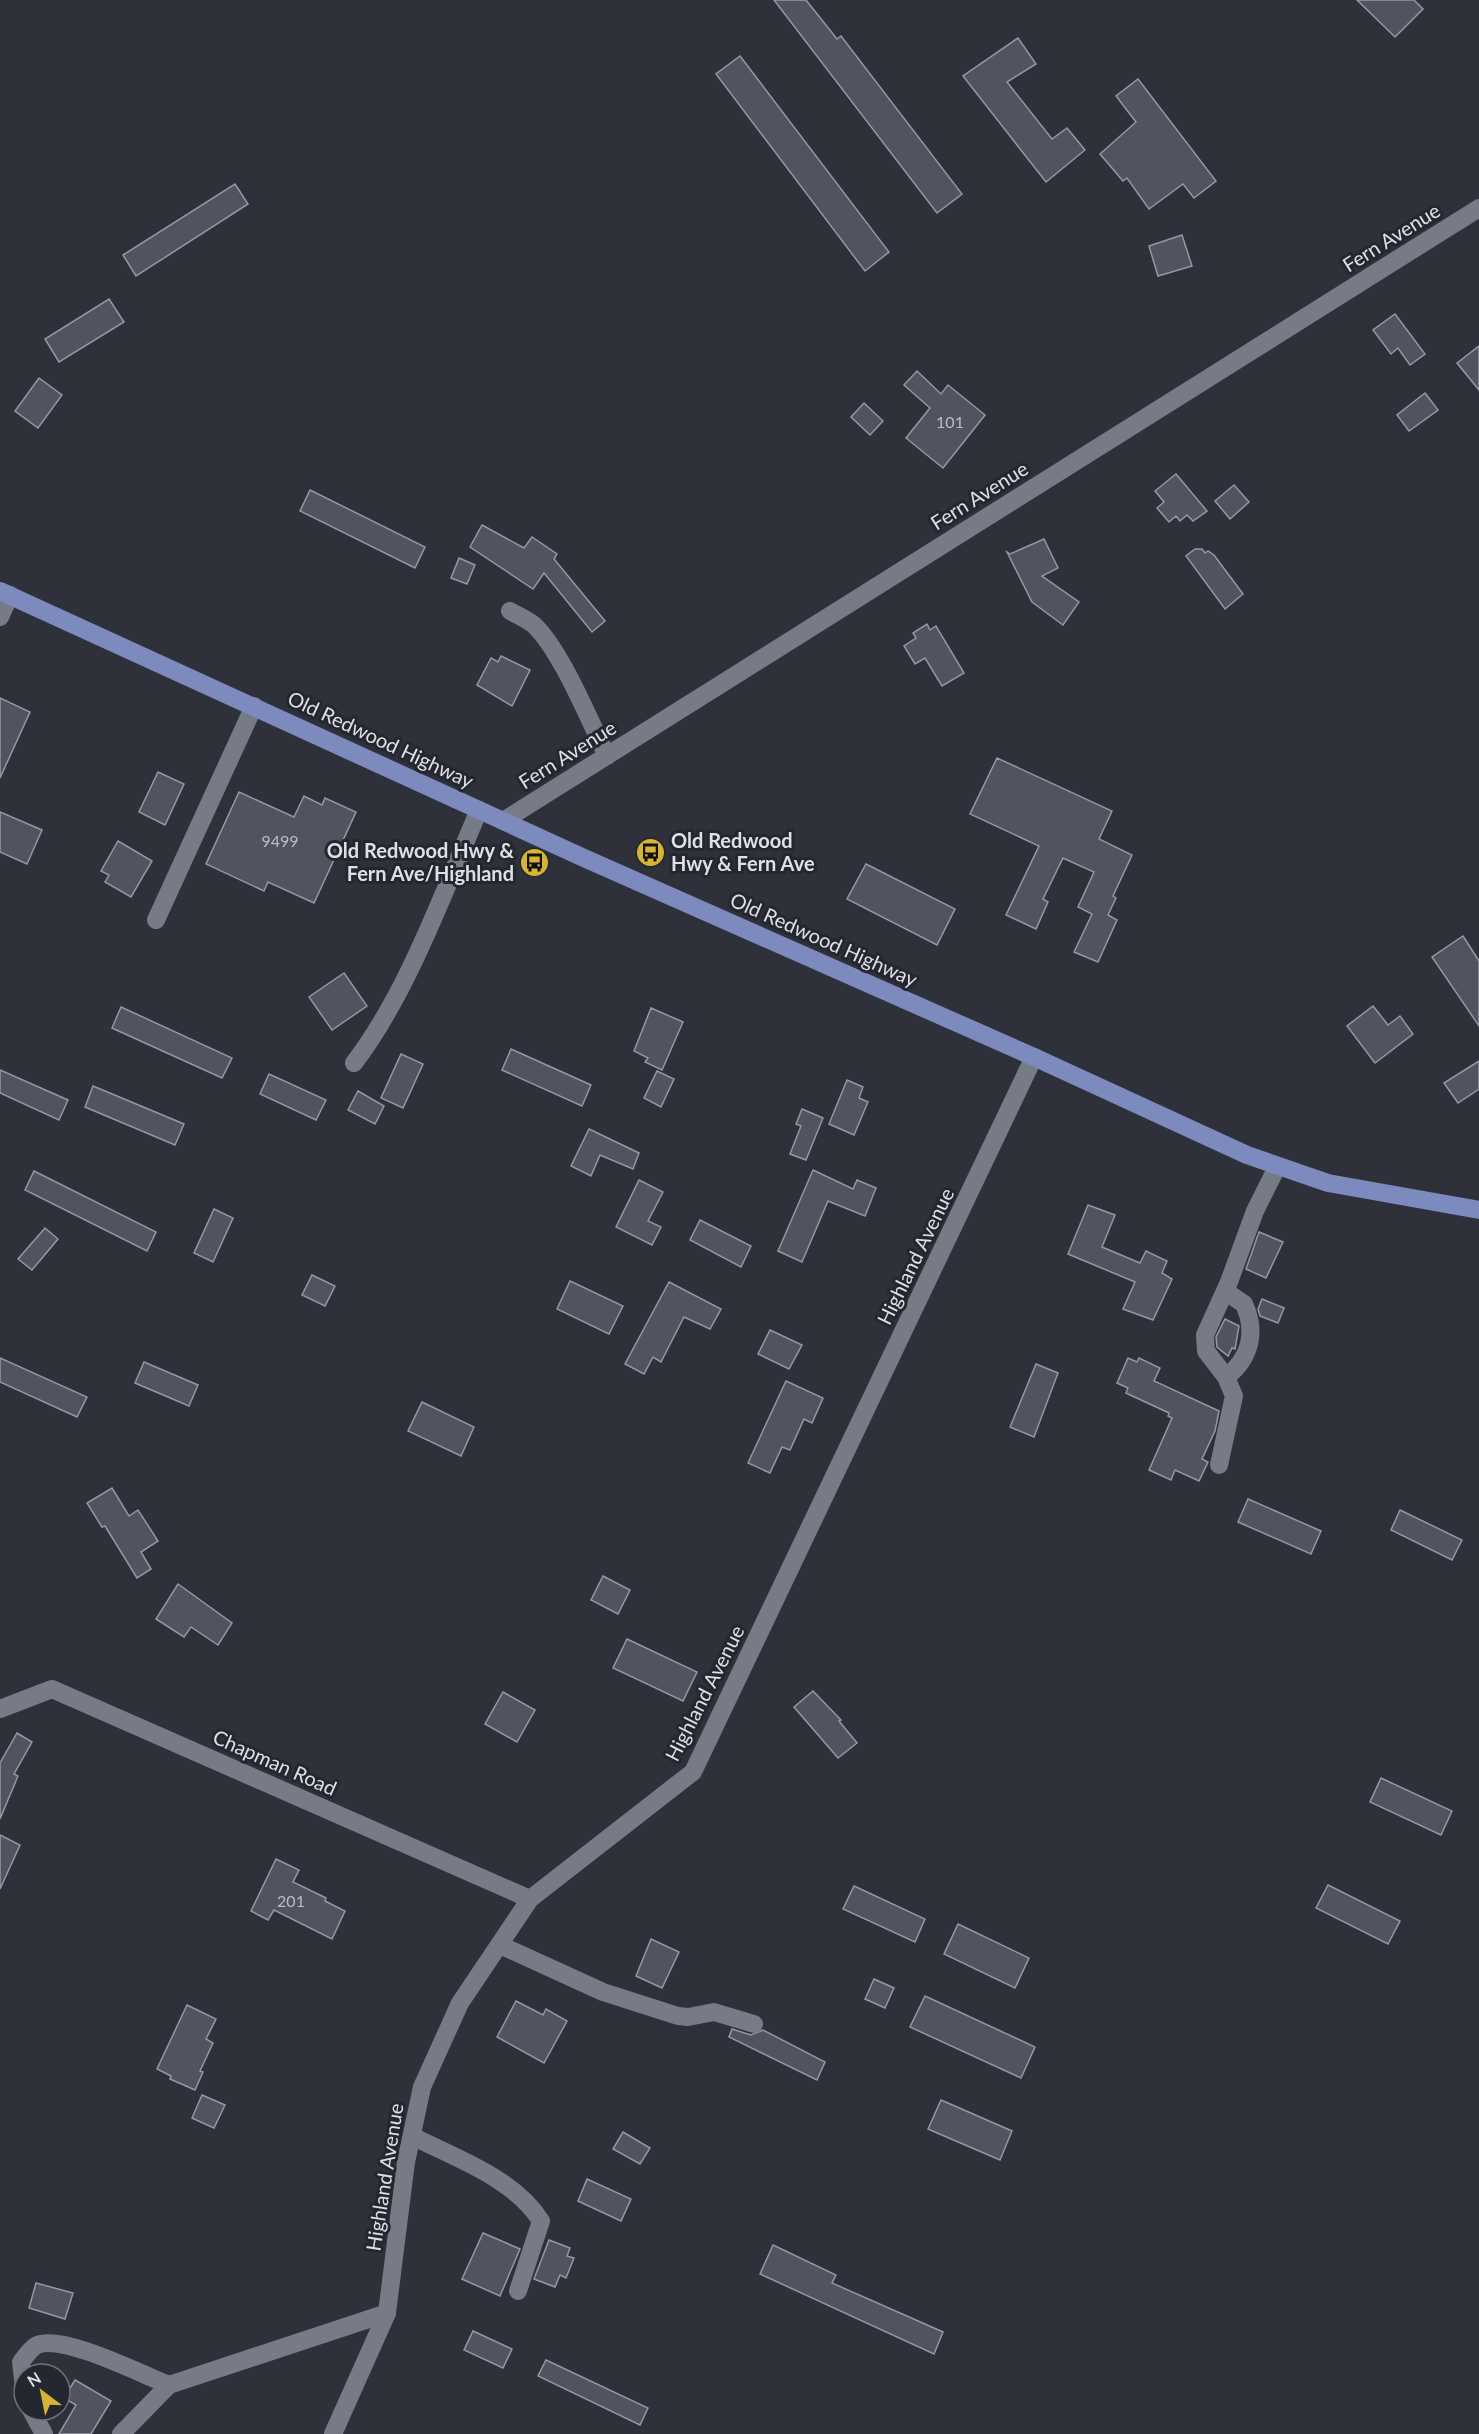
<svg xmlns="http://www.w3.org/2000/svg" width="1479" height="2434" viewBox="0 0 1479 2434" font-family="Lato,sans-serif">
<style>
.building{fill:#51545f;stroke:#9598a4;stroke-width:1.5}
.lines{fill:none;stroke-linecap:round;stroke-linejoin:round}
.minor{stroke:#777b85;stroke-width:18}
.major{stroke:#7c8abd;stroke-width:18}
.labels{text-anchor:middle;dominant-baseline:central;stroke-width:6;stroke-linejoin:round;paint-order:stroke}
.number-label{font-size:16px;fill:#bbbdc4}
.street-label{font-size:20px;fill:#dee0e6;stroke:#24272f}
.poi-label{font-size:20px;font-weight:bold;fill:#dee0e6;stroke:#24272f;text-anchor:start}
</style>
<rect width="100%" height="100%" fill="#2e303a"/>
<g class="building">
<polygon points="774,0 806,0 837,39 841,36 962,194 937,213"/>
<polygon points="1357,0 1414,0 1423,9 1395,37"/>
<polygon points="1018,38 1036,64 1007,82 1052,139 1067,128 1085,150 1046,182 963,76"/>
<polygon points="740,56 889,252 865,271 716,74"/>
<polygon points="1138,79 1216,181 1194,198 1183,184 1149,209 1127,178 1123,181 1100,154 1136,122 1116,96"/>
<polygon points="235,184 248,204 136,276 123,255"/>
<polygon points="1182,235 1192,266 1158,276 1149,246"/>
<polygon points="109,299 124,322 59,362 45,339"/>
<polygon points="1395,314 1425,354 1410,365 1398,348 1391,354 1373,330"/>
<polygon points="1479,346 1479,390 1457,363"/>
<polygon points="917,371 941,394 948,385 985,415 943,468 906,438 930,408 904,385"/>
<polygon points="39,378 62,395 38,428 15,411"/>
<polygon points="1425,393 1438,410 1409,431 1397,415"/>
<polygon points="864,403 883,421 870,435 851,417"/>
<polygon points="1176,474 1207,511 1193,521 1187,515 1180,521 1176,516 1169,522 1157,508 1164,502 1155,491"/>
<polygon points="1234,485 1249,502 1230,519 1215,501"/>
<polygon points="310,490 425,547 415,568 300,511"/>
<polygon points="482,525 524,548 532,537 557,554 554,559 605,621 592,632 544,573 533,589 470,547"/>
<polygon points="1044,539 1058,568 1042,576 1079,602 1063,625 1032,602 1007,552 1010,554"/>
<polygon points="1195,549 1202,549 1205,553 1208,551 1214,555 1243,594 1225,609 1186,556"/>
<polygon points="459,558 475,565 467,584 451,578"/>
<polygon points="927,624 930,630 936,626 964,673 942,686 925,658 915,664 904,646 916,638 913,633"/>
<polygon points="501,656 530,670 512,706 477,685 491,658 498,662"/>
<polygon points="0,698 30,712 0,778"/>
<polygon points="997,758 1112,811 1099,839 1132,855 1113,896 1116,898 1108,915 1117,920 1098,962 1074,952 1092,914 1078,907 1094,872 1063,858 1043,899 1048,902 1036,929 1006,915 1039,846 970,814"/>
<polygon points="158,772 184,784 165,825 139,812"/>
<polygon points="239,792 294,817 304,796 322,805 325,798 356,812 314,903 268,882 264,891 206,864"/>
<polygon points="0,812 42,830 27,864 0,852"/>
<polygon points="118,841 152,861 131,897 105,882 109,875 101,871"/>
<polygon points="866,864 955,909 937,945 847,899"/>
<polygon points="1463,936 1479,961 1479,1026 1432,957"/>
<polygon points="344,973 367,1006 332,1030 309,997"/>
<polygon points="1373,1006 1388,1025 1400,1016 1413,1034 1375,1063 1347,1026"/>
<polygon points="121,1007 232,1058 222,1078 112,1028"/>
<polygon points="651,1008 683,1022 662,1070 645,1062 648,1058 634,1051"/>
<polygon points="511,1049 591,1085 582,1106 502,1070"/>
<polygon points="401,1054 423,1064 403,1108 381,1098"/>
<polygon points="1479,1061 1479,1089 1458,1103 1444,1083"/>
<polygon points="0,1070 68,1100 59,1120 0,1093"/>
<polygon points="657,1071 674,1079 661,1107 644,1098"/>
<polygon points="269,1074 326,1100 316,1120 260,1094"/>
<polygon points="847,1080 863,1087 859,1098 868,1102 854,1135 829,1124"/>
<polygon points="93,1086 184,1124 175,1145 85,1107"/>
<polygon points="358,1091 384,1106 375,1124 348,1110"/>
<polygon points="802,1109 823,1118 806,1160 790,1154 801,1126 796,1124"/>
<polygon points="589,1129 639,1153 633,1169 600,1155 591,1176 571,1166"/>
<polygon points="813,1170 853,1189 857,1180 876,1188 865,1216 828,1201 802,1262 778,1251"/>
<polygon points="34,1171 156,1232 147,1251 25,1190"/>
<polygon points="639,1180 663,1192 648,1221 661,1227 652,1245 616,1227"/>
<polygon points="1088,1205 1115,1215 1102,1247 1140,1263 1146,1251 1167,1261 1162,1273 1172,1279 1153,1320 1123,1309 1135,1282 1068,1254"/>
<polygon points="214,1209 233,1218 213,1262 194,1253"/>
<polygon points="700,1220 751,1246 741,1267 690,1240"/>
<polygon points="45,1228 58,1239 32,1270 18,1259"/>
<polygon points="1259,1232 1283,1242 1266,1278 1246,1269"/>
<polygon points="312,1275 335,1286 325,1306 302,1295"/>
<polygon points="570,1281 623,1306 609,1334 557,1309"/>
<polygon points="669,1282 721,1309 710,1329 684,1317 661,1362 653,1357 644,1374 625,1364"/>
<polygon points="1262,1299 1284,1308 1278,1323 1260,1316 1258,1309"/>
<polygon points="1225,1319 1239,1326 1235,1349 1232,1348 1228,1356 1217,1347 1216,1337"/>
<polygon points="770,1330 802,1345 789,1369 758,1354"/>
<polygon points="0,1358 87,1397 77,1417 0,1382"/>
<polygon points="1128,1358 1137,1362 1139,1358 1160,1368 1154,1381 1219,1411 1215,1431 1202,1459 1208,1462 1199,1481 1175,1470 1171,1480 1149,1470 1172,1418 1168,1416 1169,1413 1126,1393 1128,1388 1117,1383"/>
<polygon points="144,1362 198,1385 189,1406 135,1383"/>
<polygon points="1036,1364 1058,1373 1034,1437 1010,1427"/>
<polygon points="786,1381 823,1398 812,1423 804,1419 790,1450 782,1447 770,1473 748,1463"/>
<polygon points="422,1402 474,1427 461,1456 408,1431"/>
<polygon points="112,1488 129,1516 138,1510 158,1541 141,1552 151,1569 137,1578 105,1526 102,1527 87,1503"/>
<polygon points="1248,1499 1321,1531 1311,1554 1238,1522"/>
<polygon points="1400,1510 1462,1540 1452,1560 1391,1530"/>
<polygon points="603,1576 630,1590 618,1614 591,1600"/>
<polygon points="178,1584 232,1623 218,1645 191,1627 184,1637 156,1619"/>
<polygon points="627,1639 697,1672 683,1701 613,1668"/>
<polygon points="813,1691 841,1720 839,1721 857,1743 838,1758 794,1707"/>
<polygon points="503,1692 535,1710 517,1742 485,1724"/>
<polygon points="17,1733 32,1742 14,1774 18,1776 0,1819 0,1763"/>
<polygon points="1381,1778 1452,1811 1441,1835 1370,1802"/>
<polygon points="0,1835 20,1845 0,1889"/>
<polygon points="276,1859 299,1870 293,1882 326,1898 325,1901 345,1911 332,1939 274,1910 268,1920 251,1911"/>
<polygon points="1328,1885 1400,1921 1388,1944 1316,1908"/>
<polygon points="854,1886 925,1919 915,1942 843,1909"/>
<polygon points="958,1924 1029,1958 1015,1988 944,1954"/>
<polygon points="651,1939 679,1952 662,1988 636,1976"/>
<polygon points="874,1979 894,1988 885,2008 865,1999"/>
<polygon points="925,1996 1035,2047 1021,2078 910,2027"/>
<polygon points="516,2001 543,2015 546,2009 567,2021 544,2063 497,2037"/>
<polygon points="187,2005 216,2019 206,2039 213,2043 200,2071 203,2072 195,2090 170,2079 171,2076 157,2069"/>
<polygon points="732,2029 751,2035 763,2030 825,2062 817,2080 729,2037"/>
<polygon points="202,2095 225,2105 214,2128 192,2118"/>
<polygon points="941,2100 1012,2131 1000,2160 928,2129"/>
<polygon points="623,2132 650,2148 640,2164 613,2149"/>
<polygon points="587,2179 631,2199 621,2221 578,2201"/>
<polygon points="483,2233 520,2249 500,2296 462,2279"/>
<polygon points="549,2240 570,2248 567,2256 574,2258 566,2278 560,2275 555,2287 534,2279"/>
<polygon points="773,2245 836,2275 832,2283 943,2332 934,2354 760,2274"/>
<polygon points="36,2283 73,2293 65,2319 29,2308"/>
<polygon points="473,2331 512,2349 503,2368 464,2350"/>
<polygon points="546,2360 648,2408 640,2425 538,2376"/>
<polygon points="75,2380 111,2401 91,2434 59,2434 76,2405 64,2398"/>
</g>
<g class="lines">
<g class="minor">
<path d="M510 611C517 615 527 619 534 625 562 652 589 720 607 756"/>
<polyline points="0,617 10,595"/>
<polyline points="503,821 1479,208"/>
<polyline points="156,920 254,706"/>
<path d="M354 1063C407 994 444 891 479 810"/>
<path d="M1225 1291 1244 1304C1257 1332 1250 1359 1226 1377"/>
<polyline points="1219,1465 1234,1396 1226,1377 1206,1351 1205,1335 1229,1282 1255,1211 1277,1167"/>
<polyline points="0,1709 52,1689 530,1899"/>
<polyline points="500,1945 603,1992 678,2016 688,2017 714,2012 754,2024"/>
<path d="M412 2136C455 2158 514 2178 541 2221L518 2291"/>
<path d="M24 2388 21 2362C25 2357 31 2348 37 2345 63 2334 141 2374 169 2385"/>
<polyline points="31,2410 44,2434"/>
<polyline points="121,2434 169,2385 387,2313"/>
<polyline points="333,2434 387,2313 406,2162 422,2087 460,2003 530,1899 693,1772 1034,1057"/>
</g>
<polyline class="major" points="0,591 584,858 1034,1057 1247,1155 1328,1183 1479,1210"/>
</g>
<defs>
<symbol id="bus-disc" viewBox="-11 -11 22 22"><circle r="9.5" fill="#d8b434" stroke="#24272f"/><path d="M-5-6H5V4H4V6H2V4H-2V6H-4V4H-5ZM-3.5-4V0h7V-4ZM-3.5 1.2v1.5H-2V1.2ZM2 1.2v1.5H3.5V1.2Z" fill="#111"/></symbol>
</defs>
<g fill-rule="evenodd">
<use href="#bus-disc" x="634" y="836" width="33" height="33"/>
<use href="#bus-disc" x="518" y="846" width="33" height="33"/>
</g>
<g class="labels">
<g class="number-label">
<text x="950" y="421">101</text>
<text x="280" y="840">9499</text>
<text x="291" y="1900">201</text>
</g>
<g class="street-label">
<text transform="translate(1391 237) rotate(-32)">Fern Avenue</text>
<text transform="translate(979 495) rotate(-32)">Fern Avenue</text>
<text transform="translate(381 739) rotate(25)">Old Redwood Highway</text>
<text transform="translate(567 754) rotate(-32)">Fern Avenue</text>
<text transform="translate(824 939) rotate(24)">Old Redwood Highway</text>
<text transform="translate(915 1256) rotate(-64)">Highland Avenue</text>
<text transform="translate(704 1693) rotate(-63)">Highland Avenue</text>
<text transform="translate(275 1762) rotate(24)">Chapman Road</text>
<text transform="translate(384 2177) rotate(-81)">Highland Avenue</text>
</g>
<g class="poi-label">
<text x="671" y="840">Old Redwood<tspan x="671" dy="23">Hwy &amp; Fern Ave</tspan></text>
<text x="514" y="850" text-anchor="end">Old Redwood Hwy &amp;<tspan x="514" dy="23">Fern Ave/Highland</tspan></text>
</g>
</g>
<g transform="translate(42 2392) rotate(328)"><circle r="28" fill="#24272f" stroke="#6e7178" stroke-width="1.5"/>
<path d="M0-4.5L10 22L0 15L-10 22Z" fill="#d8b434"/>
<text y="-9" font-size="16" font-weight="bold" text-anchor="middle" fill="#dee0e6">N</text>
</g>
</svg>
